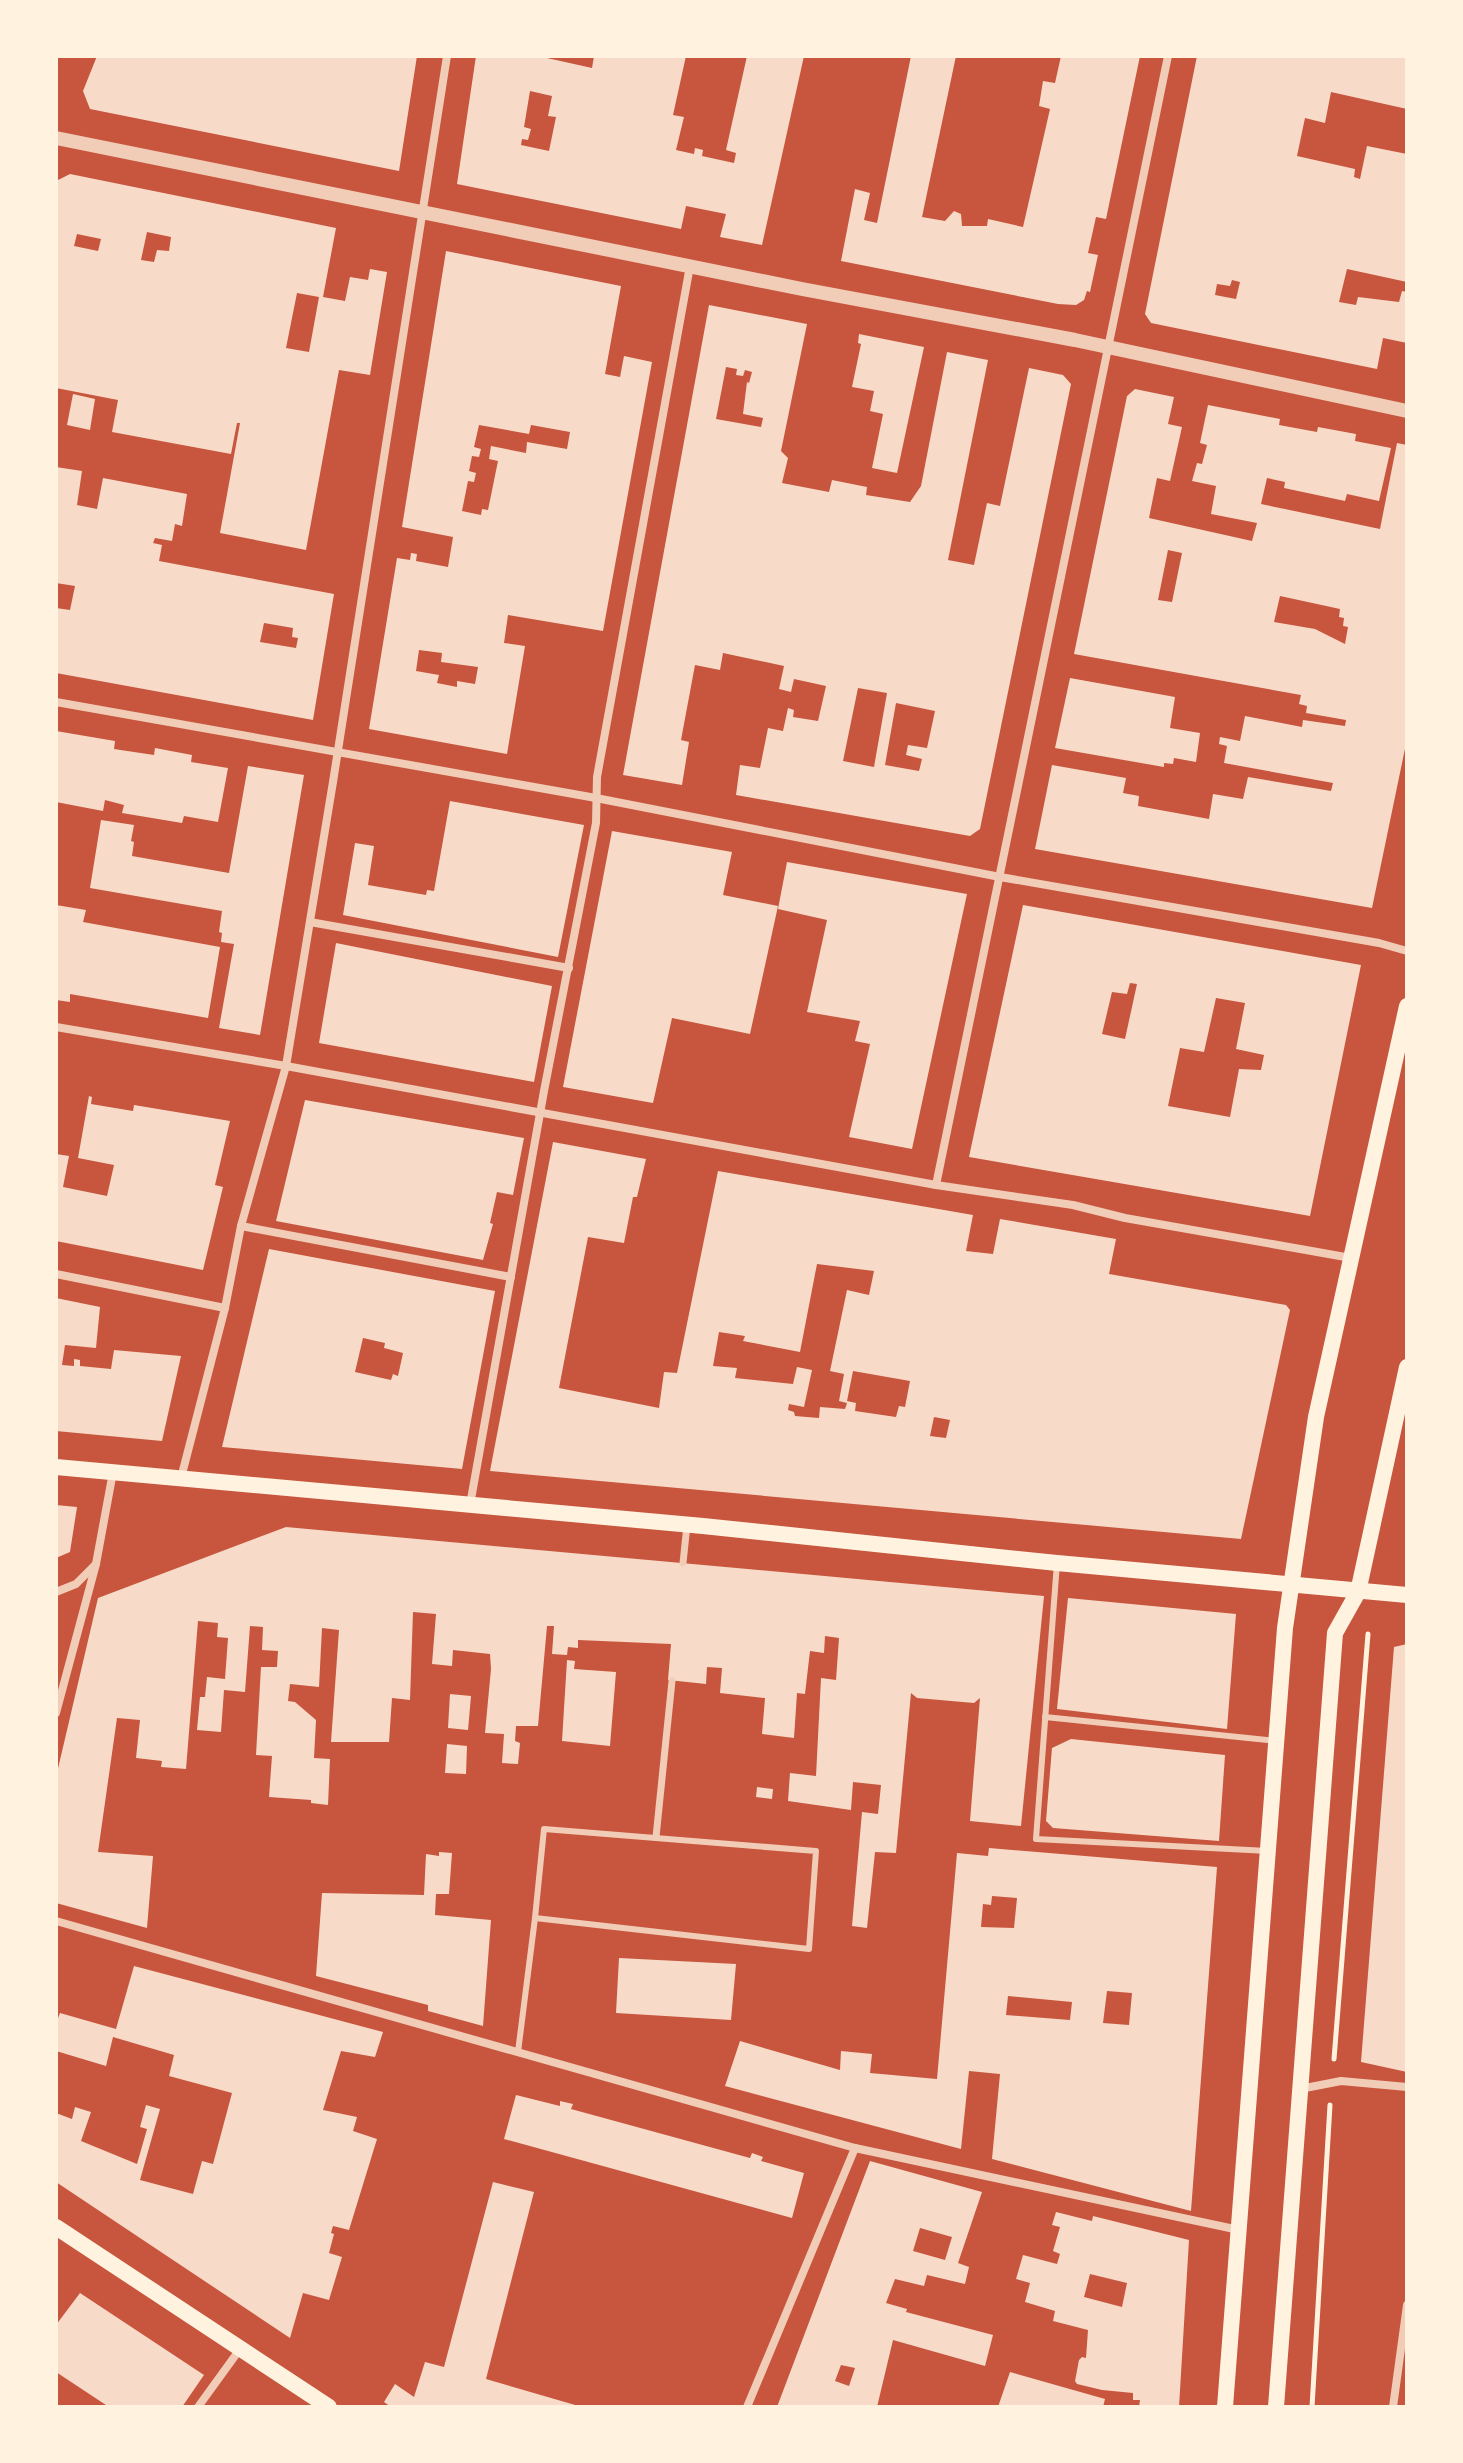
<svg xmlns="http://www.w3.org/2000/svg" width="1463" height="2463" viewBox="0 0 1463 2463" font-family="Raleway,sans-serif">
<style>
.building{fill:#f7dbc8;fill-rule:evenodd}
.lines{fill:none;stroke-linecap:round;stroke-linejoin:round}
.path{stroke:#fff3e0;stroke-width:5}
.service{stroke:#f1ccb7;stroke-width:6}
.pedestrian{stroke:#f1ccb7;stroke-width:7}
.minor{stroke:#f1ccb7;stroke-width:8}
.tertiary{stroke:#f1ccb7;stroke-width:14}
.secondary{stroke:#fff3e0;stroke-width:16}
</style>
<rect width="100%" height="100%" fill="#c8553d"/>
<g class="building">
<polygon points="97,56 417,56 399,171 90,109 83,91"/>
<path d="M476 56H538L592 68 594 56H686L673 115 684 117 676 150 694 154 695 148 703 150 702 156 734 163 736 153 726 150 747 56H804L762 245 720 237 726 214 686 206 681 229 457 184ZM530 91 552 96 548 116 556 117 549 151 521 145 522 139 528 140 531 129 524 127Z"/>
<polygon points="911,56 956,56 922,217 945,221 954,211 961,214 962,226 987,226 988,219 1023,227 1050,109 1039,106 1043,81 1055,83 1061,56 1140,56 1106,219 1096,217 1088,253 1098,255 1090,292 1087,291 1084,300 1076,305 1058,304 841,261 855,189 870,193 864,220 877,223"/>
<path d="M1197 56H1407V109L1331 92 1325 123 1305 118 1297 156 1355 169 1354 177 1360 179 1367 146 1407 154 1405 176H1407V282L1347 269 1339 302 1356 305 1358 297 1399 302 1402 291 1407 292V343L1383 338 1377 369 1151 323 1145 314ZM1232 280 1240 282 1236 299 1215 295 1217 284 1230 286Z"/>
<path d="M70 174 336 228 323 297 345 301 350 277 368 280 370 269 387 272 370 375 339 370 306 550 220 533 240 423H237L231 454 112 432 118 400 56 388V181ZM147 232 171 237 169 251 157 250 154 262 141 260ZM77 234 101 239 98 251 74 246ZM297 293 319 297 309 352 286 348Z"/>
<path d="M446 251 621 286 605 374 620 377 624 356 652 362 603 631 508 615 504 643 525 646 507 754 369 729 397 558 410 560 411 553 417 554 416 561 448 567 453 537 402 527ZM479 425 529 434 531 425 570 432 567 449 527 442 526 453 491 446 489 459 498 461 488 510 482 509 481 515 462 511 468 481 474 482 476 473 469 471 472 456 479 457 481 449 474 447ZM419 650 442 653 441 662 478 667 475 684 457 681V687L437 683 439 675 416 671Z"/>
<path d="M709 305 807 324 781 451 788 458 782 483 829 492 832 480 867 487 866 495 910 502 921 486 947 352 988 360 948 560 974 565 987 503 1000 506 1029 368 1063 375 1071 384 980 829 970 836 736 795 740 765 760 768 768 728 783 731 788 708 794 710 793 717 818 721 826 686 794 679 791 692 779 689 784 666 723 653 720 670 695 665 681 740 689 742 682 785 623 775ZM726 367 737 369 736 375 743 376 745 370 752 372 749 383 747 382 743 414 763 418 761 427 716 419ZM858 688 887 693 874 767 843 761ZM896 703 935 711 927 748 908 745 906 755 922 759 919 771 885 765Z"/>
<polygon points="859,334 924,347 897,473 872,468 883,414 870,411 874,391 852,387 861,344 858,343"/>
<path d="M1135 389 1174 397 1168 424 1182 427 1170 481 1157 478 1149 518 1252 541 1257 523 1211 514 1216 486 1192 481 1197 463 1202 464 1207 445 1200 443 1208 405 1280 419 1279 425 1317 432 1318 427 1356 434 1355 441 1391 448 1379 501 1347 494 1345 501 1284 488 1285 482 1267 478 1261 504 1380 529 1397 443 1407 445V739L1372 908 1035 849 1052 765 1126 778 1123 793 1139 796 1138 806 1209 819 1213 794 1243 799 1248 777 1331 791 1333 783 1224 763 1227 746 1219 744 1220 737 1240 741 1245 716 1302 727 1303 720 1345 726 1346 720 1306 713 1307 706 1299 704 1301 695 1074 654 1127 396ZM1168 550 1182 553 1172 602 1158 600ZM1280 596 1340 609 1339 617 1344 618 1343 626 1348 627 1345 644 1315 629 1274 622Z"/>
<polygon points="73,394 95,399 90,430 67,425"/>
<path d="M56 467 82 471 77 505 97 509 103 478 187 494 182 526 175 524 172 541 155 538 153 543 162 545 159 561 334 594 313 720 56 673V608L70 610 75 586 56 583ZM264 623 293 628 292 637 298 638 296 648 260 642Z"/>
<polygon points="1070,678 1175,697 1170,728 1200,733 1196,762 1174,758 1173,764 1164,763 1164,767 1055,748"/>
<polygon points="56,731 115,741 114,749 154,755 155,748 192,755 191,762 228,768 218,822 184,816 182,823 122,813 124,805 105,800 103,811 56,802"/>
<polygon points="248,766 304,775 260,1035 219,1028 234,944 221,942 222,933 219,932 222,911 90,888 101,820 134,825 131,841 134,842 132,856 229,873"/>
<polygon points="450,801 584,825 558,957 343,915 355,843 374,846 368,885 426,895 427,890 434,891"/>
<polygon points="612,831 732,852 723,895 778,906 750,1034 672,1018 653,1103 563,1087"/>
<polygon points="787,862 967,894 912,1149 849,1137 870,1044 855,1041 860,1021 807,1012 827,920 778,909"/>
<polygon points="56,905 86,910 83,922 220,947 208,1018 70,994 70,1002 56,1000"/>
<path d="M1023 905 1361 965 1310 1216 969 1157ZM1130 983 1137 984 1125 1039 1102 1034 1112 992 1127 994ZM1216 998 1245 1003 1236 1049 1264 1055 1261 1070 1239 1069 1230 1117 1168 1106 1180 1048 1204 1052Z"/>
<polygon points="336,943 552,986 534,1082 319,1043"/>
<polygon points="89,1096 92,1097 91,1104 133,1111 134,1105 230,1121 215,1185 223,1187 203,1270 56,1241 56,1154 69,1156 63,1187 107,1196 114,1165 78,1158"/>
<polygon points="305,1100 524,1138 513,1195 497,1192 490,1223 493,1224 483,1260 276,1221"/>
<path d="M553 1142 646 1159 637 1197H633L624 1243 588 1237 559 1388 659 1408 664 1372 677 1373 718 1171 973 1215 966 1251 993 1254 1000 1219 1116 1239 1109 1274 1286 1305 1290 1310 1241 1539 490 1471ZM817 1264 874 1271 869 1295 847 1290 830 1371 844 1374 839 1401 847 1403 845 1409 820 1407 819 1418 795 1416 794 1412 788 1410 789 1404 804 1407 812 1370 797 1367 793 1384 735 1378 737 1368 713 1366 719 1332 745 1336 743 1341 800 1352ZM853 1371 910 1381 905 1407 899 1406 896 1417 855 1411 856 1403 847 1401ZM934 1417 950 1420 946 1438 930 1436Z"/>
<path d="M269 1249 495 1291 462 1469 222 1447ZM363 1338 385 1343 384 1348 403 1353 398 1376 393 1374 391 1380 355 1372Z"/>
<polygon points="56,1298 100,1307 96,1348 65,1345 62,1365 74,1366 74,1359 80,1360 80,1366 111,1369 114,1350 181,1356 162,1441 56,1431"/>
<polygon points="56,1505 77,1507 70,1552 56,1558"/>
<polygon points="286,1527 1044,1596 1021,1826 970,1821 980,1698 974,1703 917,1698 911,1693 896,1853 875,1852 867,1928 852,1926 862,1812 878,1814 881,1785 853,1782 851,1810 788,1801 790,1773 816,1776 821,1678 836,1680 839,1638 825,1636 824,1653 810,1651 805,1694 797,1693 794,1738 762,1734 765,1698 720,1693 722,1668 707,1667 706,1684 668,1680 671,1644 578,1640 578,1648 568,1647 567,1655 552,1654 554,1626 547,1626 538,1726 516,1726 515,1741 520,1743 518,1764 502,1763 504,1734 485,1733 491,1669 490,1654 453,1650 452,1666 432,1664 436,1614 413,1612 410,1700 392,1698 389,1742 331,1742 339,1630 322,1628 319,1687 290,1684 288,1701 295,1702 316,1720 314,1758 330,1759 328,1805 311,1803 311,1800 269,1797 272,1756 256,1755 261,1667 277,1667 278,1651 262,1650 263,1627 250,1626 245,1692 224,1690 221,1732 197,1730 200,1697 205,1697 207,1677 225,1679 228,1638 217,1637 218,1623 198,1621 186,1769 161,1767 162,1761 136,1758 140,1720 117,1718 98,1852 153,1856 147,1928 56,1903 56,1777 98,1598"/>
<polygon points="1068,1598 1236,1614 1227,1729 1057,1709"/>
<polygon points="1407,1644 1407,2072 1361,2062 1394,1647"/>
<polygon points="567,1660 575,1661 574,1669 616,1672 610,1746 562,1741"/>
<polygon points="450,1694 471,1696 468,1730 448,1728"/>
<polygon points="1071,1739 1225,1755 1219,1841 1053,1828 1046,1821 1052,1748"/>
<polygon points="447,1744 467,1746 466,1774 445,1773"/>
<polygon points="757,1787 773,1789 772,1799 756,1797"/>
<path d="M989 1848 1217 1867 1191 2211 992 2159 1000 2074 969 2071 961 2149 725 2086 740 2041 840 2070 841 2051 872 2054 870 2073 937 2079 957 1853 988 1856ZM992 1896 1017 1898 1014 1928 981 1927 983 1904 991 1905ZM1107 1991 1132 1993 1129 2025 1103 2023ZM1008 1996 1072 2002 1070 2020 1006 2015Z"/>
<polygon points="439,1852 452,1853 449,1894 436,1894 435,1915 491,1920 483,2026 428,2011 428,2005 316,1976 322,1893 424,1895 426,1854 439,1856"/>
<polygon points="619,1958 736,1964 731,2020 616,2013"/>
<polygon points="134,1966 383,2032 375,2057 341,2051 323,2110 357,2117 353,2131 377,2139 349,2230 333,2226 331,2233 334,2234 329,2253 342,2257 329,2300 303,2293 290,2338 56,2182 56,2113 72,2119 75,2107 91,2112 81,2141 137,2164 147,2129 140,2127 146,2105 160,2109 140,2180 193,2194 202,2161 213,2164 232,2093 169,2076 174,2055 113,2037 106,2066 56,2051 56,2023 60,2013 116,2029"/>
<polygon points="516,2095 560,2106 560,2101 573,2104 571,2109 750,2158 752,2153 763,2157 761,2161 804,2173 792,2218 504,2139"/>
<path d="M870 2161 982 2192 958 2263 969 2267 965 2284 927 2275 924 2286 895 2279 886 2303 907 2309 906 2312 993 2335 985 2366 893 2340 877 2407H777ZM920 2228 952 2237 945 2260 913 2251ZM841 2365 855 2368 849 2386 835 2381Z"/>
<polygon points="493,2182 534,2192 486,2379 582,2407 391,2407 384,2402 395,2384 414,2397 425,2362 444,2367"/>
<path d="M1056 2212 1092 2221 1093 2216 1189 2240 1179 2407H1139L1140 2400H1133V2393L1102 2390 1077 2384 1075 2381 1079 2360 1082 2357 1086 2358 1088 2330 1053 2321 1055 2311 1025 2302 1030 2283 1016 2279 1023 2255 1057 2264 1060 2254 1053 2251 1060 2227 1052 2225ZM1090 2274 1127 2283 1122 2307 1084 2297Z"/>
<polygon points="80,2293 204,2375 182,2407 109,2407 56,2372 56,2325"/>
<polygon points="1010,2372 1105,2399 1103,2407 998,2407"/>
</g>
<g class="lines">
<g class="path">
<polyline points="1334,2059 1368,1634"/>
<polyline points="1312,2407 1330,2105"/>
</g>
<g class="service">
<polyline points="1057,1563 1036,1839 1268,1851"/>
<polyline points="1045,1717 1276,1741"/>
<polygon points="544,1829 816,1851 809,1949 535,1918"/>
<polyline points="518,2052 535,1918"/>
</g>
<g class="pedestrian">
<polyline points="683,1563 687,1525"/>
<polyline points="656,1837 672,1681"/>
</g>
<g class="minor">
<polyline points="56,702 596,798 1000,877 1379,943 1407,951"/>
<polyline points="310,922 569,968"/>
<polyline points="56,1027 286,1066 936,1185 1073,1205 1125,1218 1351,1258"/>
<polyline points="936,1185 1168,56"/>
<polyline points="241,1226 511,1277"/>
<polyline points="56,1274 225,1308"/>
<polyline points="181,1478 225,1308 241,1226 286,1066 333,782 447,56"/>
<polyline points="470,1505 544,1091 596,823 597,777 690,266"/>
<polyline points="56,1592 76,1584 96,1564 113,1472"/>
<polyline points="56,1713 96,1564"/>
<polyline points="56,1921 855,2148 1239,2230"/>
<polyline points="1300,2089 1341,2081 1407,2087"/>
<polyline points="198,2407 240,2349"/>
<polyline points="747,2407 855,2148"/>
<polyline points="1393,2407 1407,2305"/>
</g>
<polyline class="tertiary" points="56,138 802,289 1075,340 1407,411"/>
<g class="secondary">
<polyline points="56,1467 703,1526 1057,1563 1407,1595"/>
<polyline points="56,2227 329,2407"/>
<polyline points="1225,2407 1285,1628 1316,1417 1407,1006"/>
<polyline points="1276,2407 1335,1633 1358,1592 1407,1367"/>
</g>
</g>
<rect width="1463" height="2463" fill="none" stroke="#fff3e0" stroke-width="116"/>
</svg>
